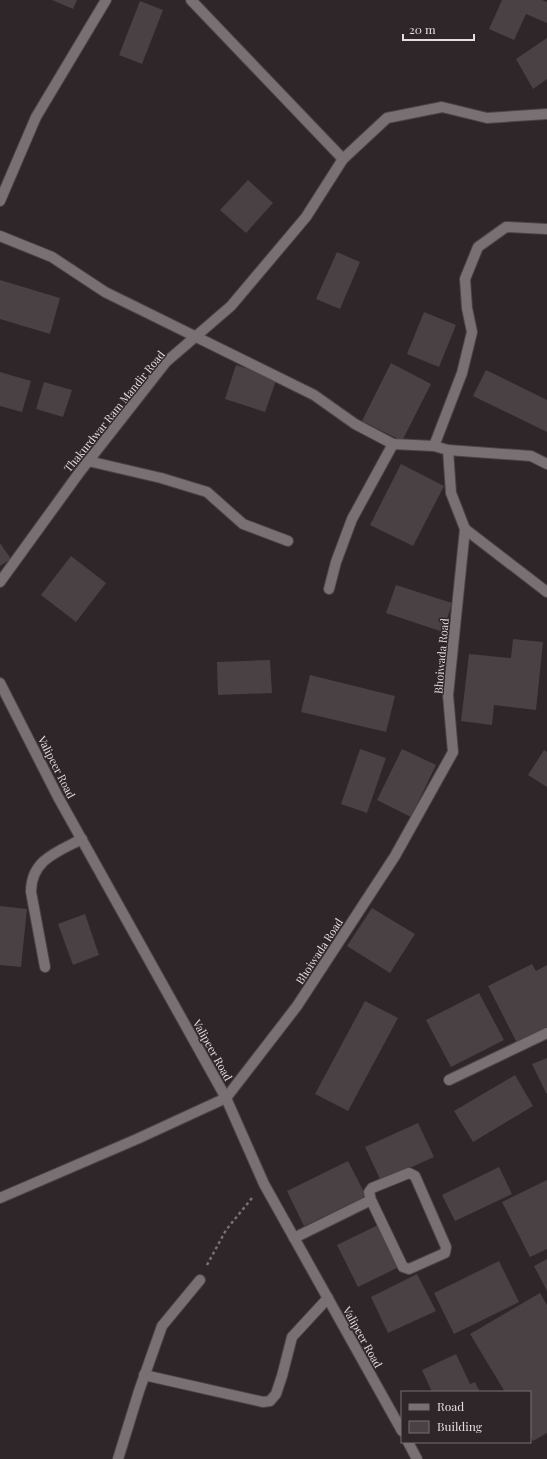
<svg xmlns="http://www.w3.org/2000/svg" width="547" height="1459" viewBox="0 0 547 1459" font-family="'Playfair Display',serif">
<style>
.building{fill:#494144}
.lines{fill:none;stroke-linecap:round;stroke-linejoin:round}
.minor-casing{stroke:#4b4547;stroke-width:12}
.path{stroke:#787173;stroke-width:2.5;stroke-dasharray:3 3;stroke-linecap:butt}
.minor{stroke:#797073;stroke-width:10}
.labels{text-anchor:middle;dominant-baseline:central;stroke-width:3;stroke-linejoin:round;paint-order:stroke}
.street-label{font-size:11px;fill:#e2dddf;stroke:#2e2629}
</style>
<rect width="100%" height="100%" fill="#2e2629"/>
<g class="building">
<polygon points="52,0 77,0 73,9"/>
<polygon points="502,0 542,0 547,2 547,23 526,14 514,40 489,29"/>
<polygon points="140,1 163,10 142,64 119,55"/>
<polygon points="547,38 547,79 533,89 516,59"/>
<polygon points="248,180 273,203 246,233 220,210"/>
<polygon points="337,252 360,262 340,309 316,299"/>
<polygon points="0,280 60,298 50,334 0,319"/>
<polygon points="424,312 456,325 439,367 407,354"/>
<polygon points="391,363 431,384 402,441 362,421"/>
<polygon points="236,365 277,378 265,412 225,399"/>
<polygon points="486,370 547,400 547,432 473,396"/>
<polygon points="0,372 31,381 22,412 0,406"/>
<polygon points="44,382 72,390 63,417 36,409"/>
<polygon points="401,464 444,486 413,546 370,525"/>
<polygon points="0,543 11,559 0,566"/>
<polygon points="71,556 106,583 76,622 41,595"/>
<polygon points="396,585 452,603 443,632 386,613"/>
<polygon points="513,639 543,642 536,710 494,705 492,725 461,721 469,654 511,658"/>
<polygon points="270,660 272,693 218,695 217,662"/>
<polygon points="310,675 395,696 386,732 301,712"/>
<polygon points="360,749 386,758 367,813 341,804"/>
<polygon points="402,749 436,765 411,817 377,800"/>
<polygon points="544,750 547,752 547,787 528,775"/>
<polygon points="0,906 27,909 21,967 0,965"/>
<polygon points="372,908 415,934 390,973 347,946"/>
<polygon points="85,914 99,955 73,965 58,924"/>
<polygon points="532,964 536,971 547,965 547,1028 517,1043 488,986"/>
<polygon points="479,993 504,1040 451,1067 426,1020"/>
<polygon points="365,1001 398,1018 348,1111 315,1094"/>
<polygon points="547,1058 547,1093 546,1093 532,1064"/>
<polygon points="515,1075 533,1106 473,1142 454,1111"/>
<polygon points="418,1123 434,1157 381,1181 365,1147"/>
<polygon points="348,1161 366,1196 304,1226 287,1191"/>
<polygon points="499,1167 512,1194 455,1221 442,1195"/>
<polygon points="547,1180 547,1249 530,1257 502,1202"/>
<polygon points="378,1225 399,1267 358,1287 337,1245"/>
<polygon points="547,1259 547,1291 534,1266"/>
<polygon points="499,1261 519,1302 454,1334 434,1293"/>
<polygon points="417,1274 436,1311 388,1333 371,1297"/>
<polygon points="540,1293 547,1305 547,1433 533,1441 530,1435 530,1392 505,1392 470,1334"/>
<polygon points="456,1354 470,1384 475,1382 480,1392 432,1392 422,1370"/>
</g>
<g class="lines">
<defs>
<g id="minor">
<polyline points="191,0 343,159"/>
<polyline points="0,201 36,117 106,0"/>
<polyline points="0,236 52,257 105,292 314,395 355,424 393,444 434,446 448,450 451,493 465,529 448,695 453,752 395,856 297,1006 226,1098 137,1139 0,1198"/>
<polyline points="434,446 462,373 472,332 467,308 465,279 478,247 506,227 547,229"/>
<polyline points="448,450 531,456 547,464"/>
<polyline points="88,461 161,478 207,492 243,524 288,541"/>
<polyline points="465,529 547,592"/>
<polyline points="0,582 79,473 166,362 231,306 306,217 343,159 387,118 442,107 487,118 547,114"/>
<polyline points="329,589 336,562 352,519 393,444"/>
<polyline points="0,683 58,797 226,1098 264,1184 402,1431"/>
<path d="M45 967 31 892C31 860 57 852 82 839"/>
<polyline points="449,1080 547,1033"/>
<polyline points="294,1238 371,1200 403,1267 409,1269 445,1253 446,1247 415,1176 409,1173 372,1188 369,1192 371,1200"/>
<polyline points="144,1375 263,1402 270,1401 276,1394 282,1376 292,1337 328,1298"/>
<polyline points="408,1442 417,1459"/>
<polyline points="118,1459 139,1391 162,1326 200,1280"/>
</g>
</defs>
<use href="#minor" class="minor-casing"/>
<polyline class="path" points="207,1265 226,1230 252,1198"/>
<use href="#minor" class="minor"/>
</g>
<g class="labels">
<g class="street-label">
<text transform="translate(114 411) rotate(-51)">Thakurdwar Ram Mandir Road</text>
<text transform="translate(441 656) rotate(-85)">Bhoiwada Road</text>
<text transform="translate(57 767) rotate(63)">Valipeer Road</text>
<text transform="translate(319 951) rotate(-57)">Bhoiwada Road</text>
<text transform="translate(213 1050) rotate(61)">Valipeer Road</text>
<text transform="translate(363 1337) rotate(61)">Valipeer Road</text>
</g>
</g>
<rect x="401" y="1391" width="130" height="52" fill="#2e2629" stroke="#766f72"/>
<rect x="409" y="1404" width="20" height="6" fill="#797073" stroke="#766f72"/>
<text x="437" y="1411" font-size="12" fill="#e2dddf">Road</text>
<rect x="409" y="1421" width="20" height="12" fill="#494144" stroke="#766f72"/>
<text x="437" y="1431" font-size="12" fill="#e2dddf">Building</text>
<path d="M403 34v6h71v-6" fill="none" stroke="#e2dddf" stroke-width="2"/>
<text x="409" y="34" font-size="12" fill="#e2dddf" stroke="#2e2629" stroke-width="3" paint-order="stroke">20 m</text>
</svg>
